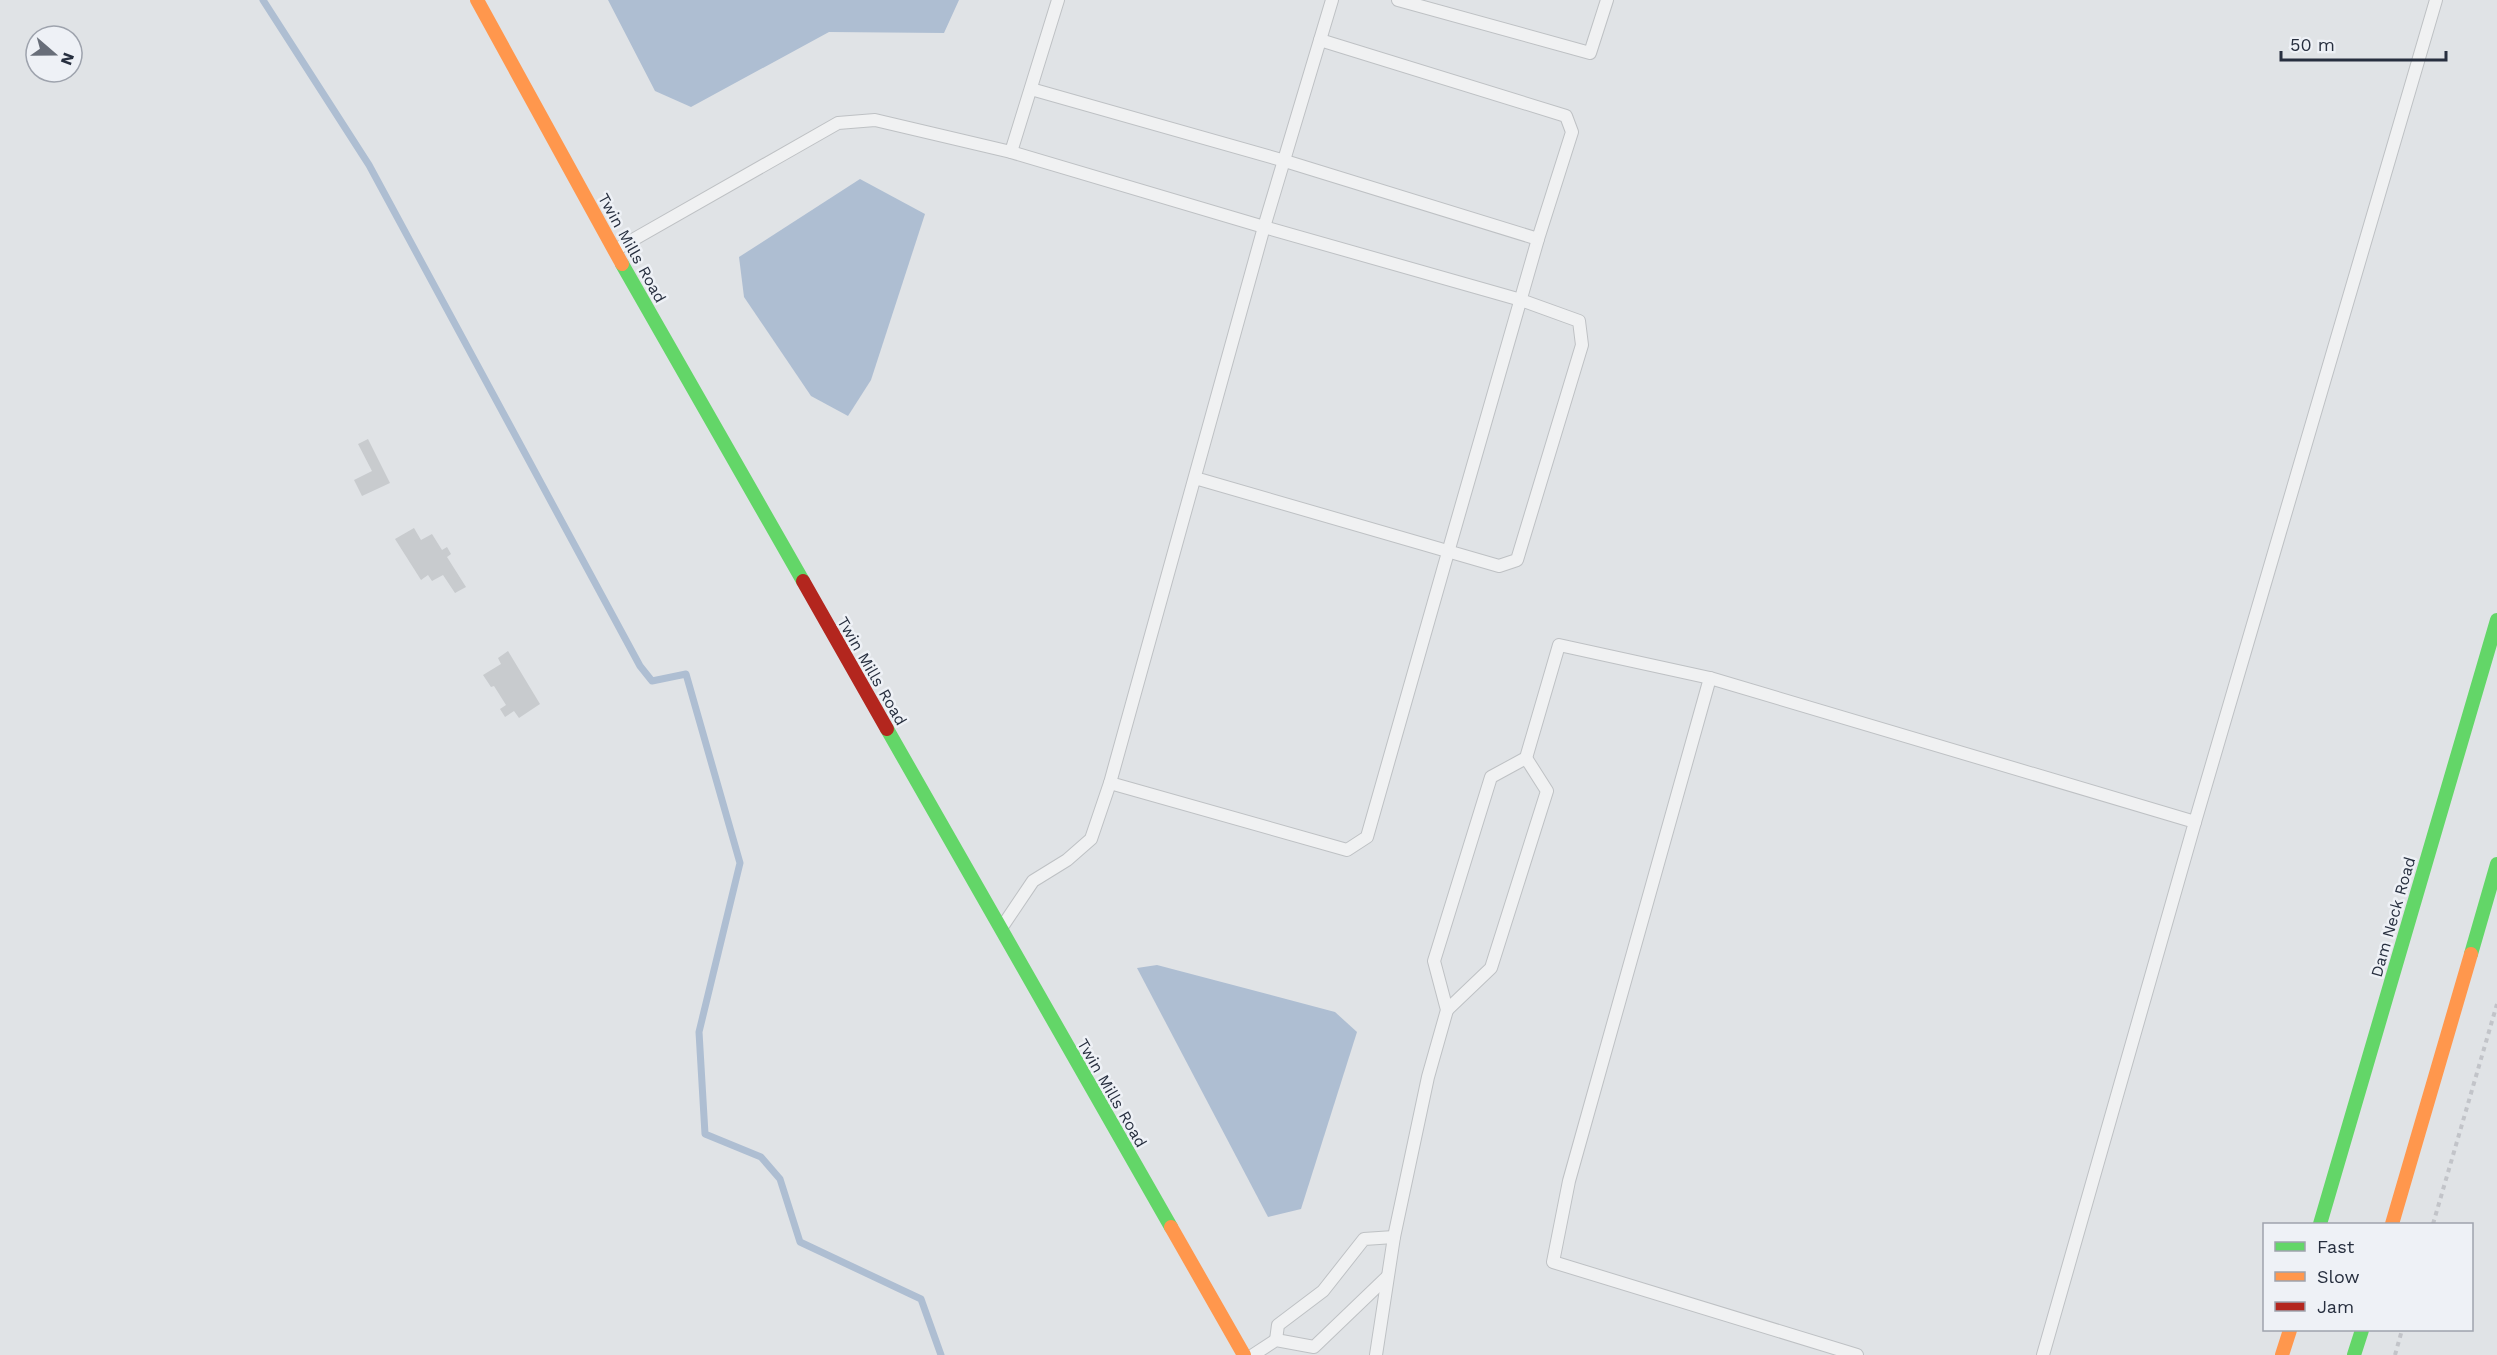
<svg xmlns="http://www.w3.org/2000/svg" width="2497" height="1355" viewBox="0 0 2497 1355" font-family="'Work Sans',sans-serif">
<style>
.water{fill:#aebed2}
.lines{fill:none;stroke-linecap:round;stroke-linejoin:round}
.stream{stroke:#aebed2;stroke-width:7}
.building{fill:#c8cbce}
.lane-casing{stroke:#bec1c4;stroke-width:14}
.path{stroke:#c2c4c9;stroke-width:4;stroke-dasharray:4.5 4.5;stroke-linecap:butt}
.lane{stroke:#f0f1f2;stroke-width:12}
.fast{stroke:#63d668;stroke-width:14}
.slow{stroke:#ff974d;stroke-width:14}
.jam{stroke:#b3261e;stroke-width:14}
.labels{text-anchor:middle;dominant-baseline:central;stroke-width:5;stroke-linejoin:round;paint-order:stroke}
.street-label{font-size:16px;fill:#272f3f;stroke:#eef1f6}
</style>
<rect width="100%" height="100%" fill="#e0e3e6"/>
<g class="water">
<polygon points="608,0 959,0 944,33 829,32 691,107 655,91"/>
<polygon points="860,179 925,214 871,380 848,416 811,396 744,297 739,257"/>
<polygon points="1157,965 1335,1012 1357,1032 1301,1209 1268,1217 1137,968"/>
</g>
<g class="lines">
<polyline class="stream" points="263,0 369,165 640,666 652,681 686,674 740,863 699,1032 705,1134 761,1157 780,1179 800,1242 921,1299 941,1355"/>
</g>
<g class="building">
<polygon points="368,439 390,483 362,496 354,480 372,471 358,444"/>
<polygon points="414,528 421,540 432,534 442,550 447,547 451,554 447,557 466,587 455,593 443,575 432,581 428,575 421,580 395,539"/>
<polygon points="508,651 540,704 519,718 514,711 505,717 500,709 506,705 494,686 491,687 483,675 501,664 498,658"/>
</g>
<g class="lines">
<defs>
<g id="lane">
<polyline points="1398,0 1590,53 1607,0"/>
<polyline points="1031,89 1285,161 1538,239 1572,132 1566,116 1320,40"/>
<polyline points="1011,152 1264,227 1332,0"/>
<polyline points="615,250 838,123 875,120 1011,152 1058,0"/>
<path d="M1195 478 1499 566 1517 560 1582 345 1579 321 1521 300 1264 227 1110 783 1347 850 1367 837C1423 637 1481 439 1538 239"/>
<polyline points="1710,678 1569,1181 1553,1262 1857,1355"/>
<polyline points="2195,822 2436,0"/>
<polyline points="1002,927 1033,881 1067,860 1091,839 1110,783"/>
<polyline points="1447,1010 1491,968 1547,791 1526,758"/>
<polyline points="1276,1340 1278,1325 1323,1291 1364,1239 1394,1237"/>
<polyline points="1253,1355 1276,1340 1314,1347 1387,1277"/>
<polyline points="1376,1355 1394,1237 1428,1077 1447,1010 1434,961 1491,777 1526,758 1559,645 1710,678 2195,822 2043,1355"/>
</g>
</defs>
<use href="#lane" class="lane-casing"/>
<g class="path">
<polyline points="2433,1224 2497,1004"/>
<polyline points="2395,1355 2402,1330"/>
</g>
<use href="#lane" class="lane"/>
<g class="fast">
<polyline points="622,264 803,581"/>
<polyline points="887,729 1171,1227"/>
<polyline points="2471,954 2497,864"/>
<polyline points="2320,1224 2497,620"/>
<polyline points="2354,1355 2362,1330"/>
</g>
<g class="slow">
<polyline points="477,0 622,264"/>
<polyline points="2392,1224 2471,954"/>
<polyline points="1171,1227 1244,1355"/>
<polyline points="2282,1355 2290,1330"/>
</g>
<polyline class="jam" points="803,581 887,729"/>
</g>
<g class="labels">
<g class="street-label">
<text transform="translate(632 248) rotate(61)">Twin Mills Road</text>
<text transform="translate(872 671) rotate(60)">Twin Mills Road</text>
<text transform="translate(2393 917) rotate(-74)">Dam Neck Road</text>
<text transform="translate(1112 1093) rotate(60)">Twin Mills Road</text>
</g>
</g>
<rect x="2263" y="1223" width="210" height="108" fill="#eef1f6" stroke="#9ea3ad" stroke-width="1.5"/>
<rect x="2275" y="1242" width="30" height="9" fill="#63d668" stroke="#9ea3ad" stroke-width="1.5"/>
<text x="2317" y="1253" font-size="18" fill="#272f3f">Fast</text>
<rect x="2275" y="1272" width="30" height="9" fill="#ff974d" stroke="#9ea3ad" stroke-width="1.5"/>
<text x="2317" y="1283" font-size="18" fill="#272f3f">Slow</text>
<rect x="2275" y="1302" width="30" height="9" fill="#b3261e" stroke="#9ea3ad" stroke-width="1.5"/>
<text x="2317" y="1313" font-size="18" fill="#272f3f">Jam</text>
<g transform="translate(54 54) rotate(110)"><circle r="28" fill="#eef1f6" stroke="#9ea3ad" stroke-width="1.5"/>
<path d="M0-4.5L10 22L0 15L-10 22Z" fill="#686e79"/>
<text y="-9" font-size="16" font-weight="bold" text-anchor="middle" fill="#272f3f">N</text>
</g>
<path d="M2281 51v9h165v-9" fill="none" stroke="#272f3f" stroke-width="3"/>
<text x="2290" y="51" font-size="18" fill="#272f3f" stroke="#eef1f6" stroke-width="4.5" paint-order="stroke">50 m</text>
</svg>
